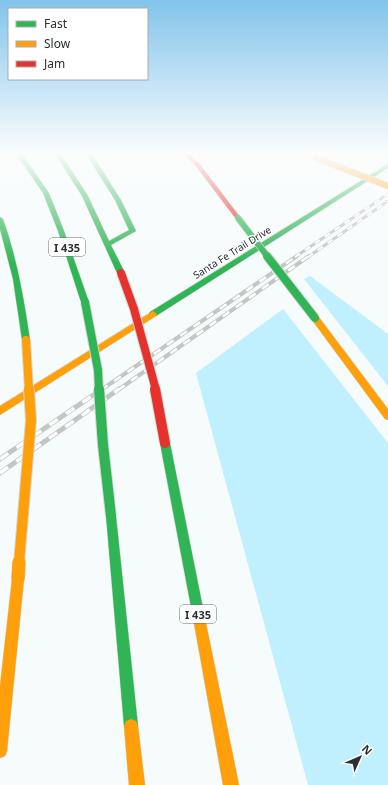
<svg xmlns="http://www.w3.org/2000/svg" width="388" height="785" viewBox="0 0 388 785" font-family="'Noto Sans',sans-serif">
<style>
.green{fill:#c0effd}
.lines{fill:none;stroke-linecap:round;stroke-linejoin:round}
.fast-casing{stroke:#d3d9d9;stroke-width:1}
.slow-casing{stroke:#d3d9d9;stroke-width:1}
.jam-casing{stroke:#d3d9d9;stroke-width:1}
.fast{fill:#30b455;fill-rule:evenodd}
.slow{fill:#ff9f0a;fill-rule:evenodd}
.jam{fill:#e5322d;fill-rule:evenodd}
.rail-far2-casing{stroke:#c4c5c5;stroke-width:3}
.rail-far1-casing{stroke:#c4c5c5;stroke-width:4}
.rail-casing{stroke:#c4c5c5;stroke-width:5}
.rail-far2{stroke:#fff;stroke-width:2;stroke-dasharray:6;stroke-linecap:butt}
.rail-far1{stroke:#fff;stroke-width:2.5;stroke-dasharray:8;stroke-linecap:butt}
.rail{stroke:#fff;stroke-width:3.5;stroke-dasharray:10;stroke-linecap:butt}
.fast-bridge-far2-casing{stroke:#d3d9d9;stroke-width:7;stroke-linecap:butt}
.fast-bridge-far1-casing{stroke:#d3d9d9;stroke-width:10;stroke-linecap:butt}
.fast-bridge-casing{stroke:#d3d9d9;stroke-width:12;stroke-linecap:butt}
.slow-bridge-far3-casing{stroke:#d3d9d9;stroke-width:7;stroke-linecap:butt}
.slow-bridge-far2-casing{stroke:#d3d9d9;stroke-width:10;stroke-linecap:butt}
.slow-bridge-far1-casing{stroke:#d3d9d9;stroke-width:12;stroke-linecap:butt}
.slow-bridge-casing{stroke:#d3d9d9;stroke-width:14;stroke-linecap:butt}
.jam-bridge-far1-casing{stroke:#d3d9d9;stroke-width:10;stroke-linecap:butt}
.jam-bridge-casing{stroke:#d3d9d9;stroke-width:12;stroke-linecap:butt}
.fast-bridge-far2{stroke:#30b455;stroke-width:6}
.fast-bridge-far1{stroke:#30b455;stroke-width:8}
.fast-bridge{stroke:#30b455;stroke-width:10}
.slow-bridge-far3{stroke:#ff9f0a;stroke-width:6}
.slow-bridge-far2{stroke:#ff9f0a;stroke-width:8}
.slow-bridge-far1{stroke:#ff9f0a;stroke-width:10}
.slow-bridge{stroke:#ff9f0a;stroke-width:13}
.jam-bridge-far1{stroke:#e5322d;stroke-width:8}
.jam-bridge{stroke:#e5322d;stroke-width:10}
.labels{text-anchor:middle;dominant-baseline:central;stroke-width:3;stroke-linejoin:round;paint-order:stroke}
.far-street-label{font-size:10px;fill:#2a2f31;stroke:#fff}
.shield{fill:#fff;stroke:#6a6d6f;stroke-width:1}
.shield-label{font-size:11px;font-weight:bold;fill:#2a2f31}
</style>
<rect width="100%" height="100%" fill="#f6fbfb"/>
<g class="green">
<polygon points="310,276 388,334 388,386 304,279"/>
<polygon points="283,309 388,443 388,785 308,785 196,373"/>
</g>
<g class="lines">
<defs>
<g id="fast">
<polygon points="16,154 22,154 49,193 64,231 89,302 88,304 82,304 81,302 58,231 43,193"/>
<polygon points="55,154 61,154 88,196 109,241 129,230 115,200 86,154 92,154 121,200 136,231 111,245 125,273 124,275 118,275 117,273 82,196"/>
<polygon points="388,164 388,168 156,316 150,316 149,314 150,312"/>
<path d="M0 217 3 219C17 258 24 299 30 340L26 343 22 340 13 279 0 229Z"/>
<polygon points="165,439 168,440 170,443 206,623 204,627 200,629 196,627 194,623 160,443 162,440"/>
<polygon points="111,511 115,512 116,516 138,726 136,731 131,733 126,731 124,726 106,516 107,512"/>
</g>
<g id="slow">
<polygon points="153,311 157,314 156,316 0,415 0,406"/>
<polygon points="315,315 318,316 388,409 388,420 385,419 312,320 311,318 312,316"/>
<polygon points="18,573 22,575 24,579 7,751 5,756 0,758 0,686 12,579 14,575"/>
<polygon points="200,617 204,619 206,623 239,785 223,785 194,623 196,619"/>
<polygon points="131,719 136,721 138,726 145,785 129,785 124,726 126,721"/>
</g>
<polygon id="jam" points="184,154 190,154 199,163 240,217 240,219 236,219 195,165"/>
</defs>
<use href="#fast" class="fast-casing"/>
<use href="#slow" class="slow-casing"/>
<use href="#jam" class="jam-casing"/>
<use href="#fast" class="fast"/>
<use href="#slow" class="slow"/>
<use href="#jam" class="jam"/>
<defs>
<g id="rail-far2">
<polyline points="295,257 388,194"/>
<polyline points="308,257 388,201"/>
</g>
<g id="rail-far1">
<polyline points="101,390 297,256"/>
<polyline points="118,390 309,256"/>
</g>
<g id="rail">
<polyline points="0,459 102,389"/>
<polyline points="0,473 119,389"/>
</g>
</defs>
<use href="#rail-far2" class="rail-far2-casing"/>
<use href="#rail-far1" class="rail-far1-casing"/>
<use href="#rail" class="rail-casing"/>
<use href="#rail-far2" class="rail-far2"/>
<use href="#rail-far1" class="rail-far1"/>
<use href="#rail" class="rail"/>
<defs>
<polyline id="fast-bridge-far2" points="238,218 268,257"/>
<g id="fast-bridge-far1">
<polyline points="267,256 315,318"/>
<polyline points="85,302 98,370 99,390"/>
</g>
<polyline id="fast-bridge" points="99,389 103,445 111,516"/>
<polyline id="slow-bridge-far3" points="316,158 388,186"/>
<polyline id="slow-bridge-far2" points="26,340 29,390"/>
<polyline id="slow-bridge-far1" points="19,563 31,420 29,389"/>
<polyline id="slow-bridge" points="18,579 19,562"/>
<polyline id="jam-bridge-far1" points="121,273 134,309 156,390"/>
<polyline id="jam-bridge" points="155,389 165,443"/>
</defs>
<use href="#fast-bridge-far2" class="fast-bridge-far2-casing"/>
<use href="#fast-bridge-far1" class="fast-bridge-far1-casing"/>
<use href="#fast-bridge" class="fast-bridge-casing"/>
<use href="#slow-bridge-far3" class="slow-bridge-far3-casing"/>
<use href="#slow-bridge-far2" class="slow-bridge-far2-casing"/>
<use href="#slow-bridge-far1" class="slow-bridge-far1-casing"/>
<use href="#slow-bridge" class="slow-bridge-casing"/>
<use href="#jam-bridge-far1" class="jam-bridge-far1-casing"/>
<use href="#jam-bridge" class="jam-bridge-casing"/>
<use href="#fast-bridge-far2" class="fast-bridge-far2"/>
<use href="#fast-bridge-far1" class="fast-bridge-far1"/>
<use href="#fast-bridge" class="fast-bridge"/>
<use href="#slow-bridge-far3" class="slow-bridge-far3"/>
<use href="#slow-bridge-far2" class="slow-bridge-far2"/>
<use href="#slow-bridge-far1" class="slow-bridge-far1"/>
<use href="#slow-bridge" class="slow-bridge"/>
<use href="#jam-bridge-far1" class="jam-bridge-far1"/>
<use href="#jam-bridge" class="jam-bridge"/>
</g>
<linearGradient id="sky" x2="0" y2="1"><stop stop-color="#82c4ec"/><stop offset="0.58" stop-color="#fbfdfd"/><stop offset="1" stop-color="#fbfdfd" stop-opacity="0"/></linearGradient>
<rect width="388" height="264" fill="url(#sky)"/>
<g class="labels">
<g class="far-street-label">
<text transform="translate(232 252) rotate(-32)">Santa Fe Trail Drive</text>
</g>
<g class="shield">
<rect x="49" y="238" width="36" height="18" rx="3"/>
<rect x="180" y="605" width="36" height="18" rx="3"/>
</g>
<g class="shield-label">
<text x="67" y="247">I 435</text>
<text x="198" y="614">I 435</text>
</g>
</g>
<rect x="8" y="8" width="140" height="72" fill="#ffffff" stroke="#aaacad"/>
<rect x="16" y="21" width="20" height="6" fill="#30b455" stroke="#aaacad"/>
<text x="44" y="28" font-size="12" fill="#2a2f31">Fast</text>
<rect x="16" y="41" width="20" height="6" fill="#ff9f0a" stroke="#aaacad"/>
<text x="44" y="48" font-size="12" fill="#2a2f31">Slow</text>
<rect x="16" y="61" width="20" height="6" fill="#e5322d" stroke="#aaacad"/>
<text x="44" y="68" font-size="12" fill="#2a2f31">Jam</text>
<g transform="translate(360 757) rotate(45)" stroke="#ffffff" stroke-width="3" paint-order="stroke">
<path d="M0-3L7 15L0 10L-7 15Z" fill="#2a2f31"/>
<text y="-6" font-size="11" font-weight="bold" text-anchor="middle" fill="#2a2f31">N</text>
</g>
</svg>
